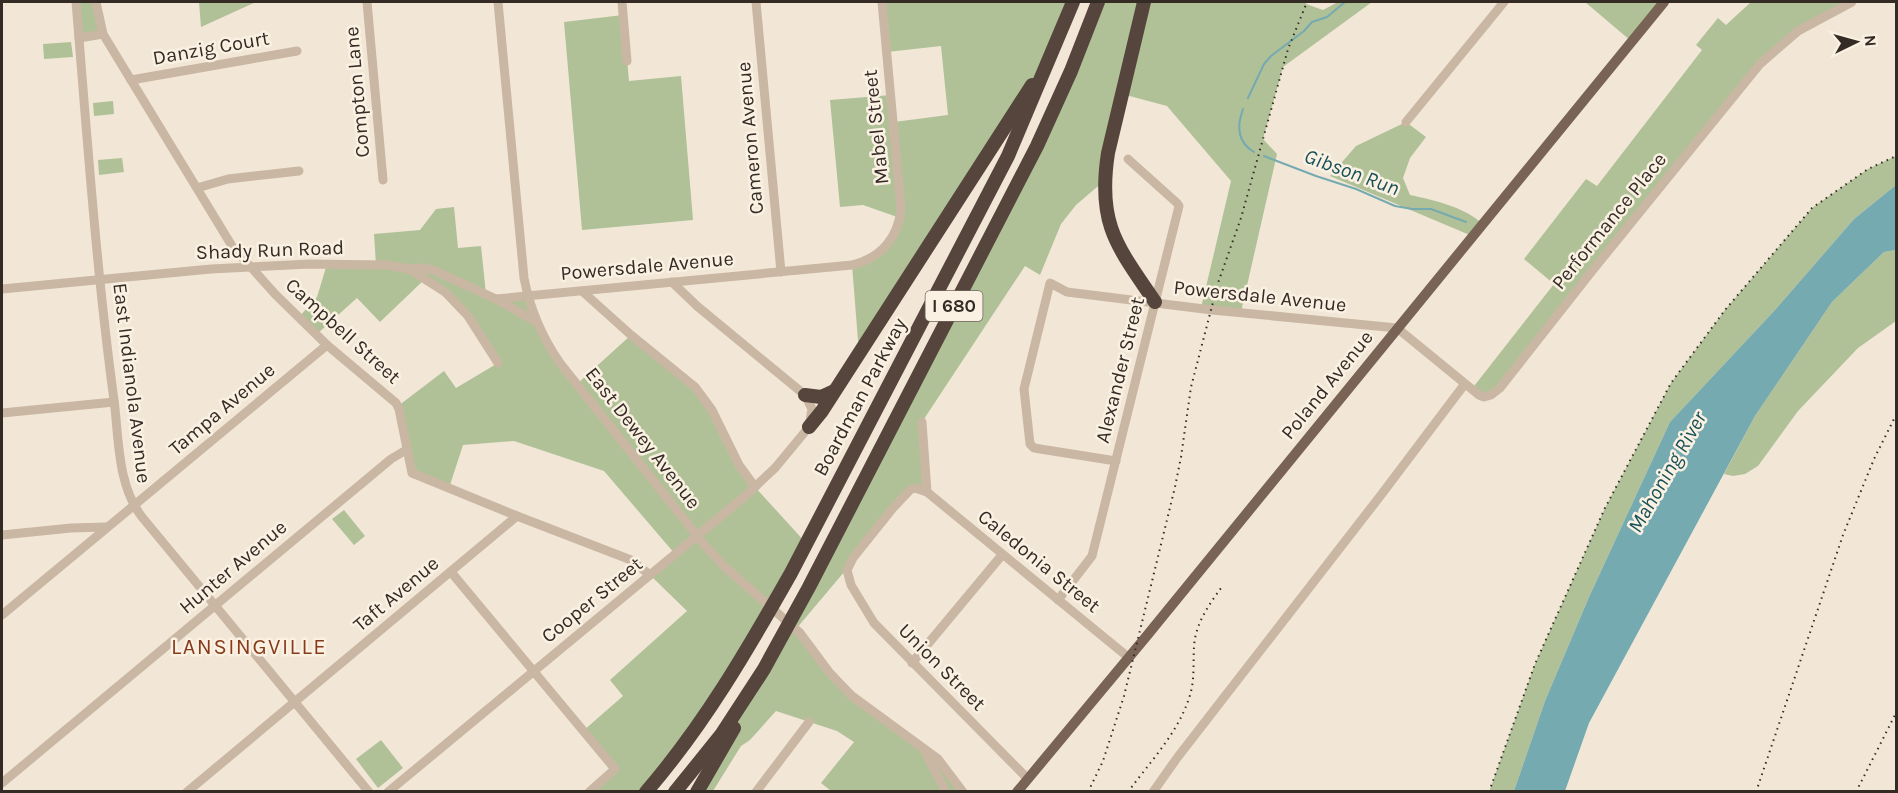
<svg xmlns="http://www.w3.org/2000/svg" width="1898" height="793" viewBox="0 0 1898 793" font-family="Karla,sans-serif">
<style>
.green{fill:#b0c197}
.water{fill:#75aab0}
.lines{fill:none;stroke-linecap:round;stroke-linejoin:round}
.stream{stroke:#75aab0;stroke-width:2}
.minor{stroke:#cab7a3;stroke-width:9}
.major{stroke:#786355;stroke-width:10}
.highway{stroke:#56453c;stroke-width:14}
.rail{stroke:#352b25;stroke-width:2;stroke-dasharray:1.5 4.5;stroke-linecap:butt}
.labels{text-anchor:middle;dominant-baseline:central;stroke-width:5;stroke-linejoin:round;paint-order:stroke}
.shield{fill:#faf1e3;stroke:#70665e;stroke-width:1.5}
.shield-label{font-size:18px;font-weight:bold;fill:#352b25}
.street-label{font-size:20px;fill:#352b25;stroke:#faf1e3}
.water-label{font-size:21px;font-style:italic;fill:#195058;stroke:#faf1e3}
.quarter-label{font-size:22px;letter-spacing:1.5px;fill:#873b1b;stroke:#faf1e3}
</style>
<rect width="100%" height="100%" fill="#f2e7d7"/>
<g class="green">
<polygon points="76,2 96,2 103,34 79,38"/>
<polygon points="199,2 256,2 201,27"/>
<polygon points="882,2 1073,2 1031,87 859,353 852,265 880,253 900,218 863,205 840,207 830,100 891,95 894,122 948,115 941,46 887,52"/>
<polygon points="1098,2 1307,2 1306,4 1323,10 1338,2 1372,2 1283,67 1263,139 1277,154 1241,312 1201,308 1231,181 1167,106 1122,94 1104,181 1076,205 1061,224 1040,275 1025,266 922,422 927,492 915,488 796,629 829,672 922,747 963,791 831,791 821,783 854,742 837,731 776,711 750,740 741,746 713,791 697,792 1051,115"/>
<polygon points="1585,2 1664,2 1631,41"/>
<polygon points="1751,2 1852,2 1771,53 1491,395 1471,390 1554,284 1524,259 1586,179 1597,186 1702,50 1696,45 1718,18 1726,25"/>
<polygon points="623,15 629,81 681,76 693,220 582,230 564,22"/>
<polygon points="71,42 73,57 44,59 43,44"/>
<polygon points="113,101 114,114 94,116 93,103"/>
<path d="M1406 122 1426 137 1410 158 1403 178 1410 195C1437 201 1461 206 1482 223L1472 236 1330 176 1356 146Z"/>
<polygon points="1896,156 1896,185 1854,219 1775,310 1670,422 1589,597 1545,701 1514,791 1489,792 1535,664 1605,508 1671,383 1725,310 1812,208 1868,169"/>
<polygon points="122,158 124,172 99,175 98,160"/>
<polygon points="454,207 458,248 481,246 486,294 496,299 527,296 537,322 577,384 631,335 695,387 755,487 806,543 756,636 646,791 589,791 615,769 583,731 623,696 610,680 687,611 650,575 675,554 604,471 514,441 463,445 449,488 417,476 398,406 444,371 456,388 498,363 468,316 425,279 380,322 357,298 317,334 299,317 317,297 327,264 376,265 374,234 420,230 436,209"/>
<polygon points="1896,250 1896,321 1858,348 1798,411 1758,466 1745,474 1733,476 1724,474 1755,416 1832,302 1884,252"/>
<polygon points="344,510 365,536 354,545 332,519"/>
<polygon points="381,740 403,768 378,788 356,759"/>
</g>
<polygon class="water" points="1896,185 1896,250 1884,252 1832,302 1755,416 1589,723 1565,791 1514,791 1545,701 1589,597 1670,422 1775,310 1854,219"/>
<g class="lines">
<g class="stream">
<polyline points="1248,98 1264,64 1271,56 1304,31 1312,22 1327,17 1345,2"/>
<path d="M1243 109C1237 125 1237 142 1254 152"/>
<polyline points="1264,156 1316,176 1356,189 1395,206 1412,209 1431,209 1466,222"/>
</g>
<g class="minor">
<path d="M76 2C87 134 96 268 114 400 119 438 117 485 142 517L369 792"/>
<polyline points="96,2 103,34 232,246 275,294 327,345 396,403 399,409 412,473 517,516 631,560 650,575"/>
<polyline points="367,2 383,180"/>
<path d="M498 2 524 278C530 309 542 337 560 363L706 547 725 567 800 633 829 672 852 696 938 759 963 792"/>
<polyline points="622,2 627,61"/>
<polyline points="756,2 781,272"/>
<polyline points="79,38 103,34"/>
<polyline points="131,80 297,51"/>
<polyline points="1406,122 1504,2"/>
<polyline points="197,188 228,179 299,171"/>
<path d="M409 269 420 268 433 270 496 299 852 265C881 258 898 238 901 209L882 2"/>
<polyline points="2,289 211,269 310,264 387,265 409,269 445,292 468,316 498,363"/>
<polyline points="582,291 631,335 695,387 712,410 739,465 755,487"/>
<polyline points="496,299 537,322"/>
<polyline points="2,413 114,402"/>
<polyline points="922,422 927,492"/>
<polyline points="1116,461 1034,448 1030,444 1024,389 1050,283 1067,292 1212,310 1397,328 1479,395 1484,397 1491,395 1500,388 1592,271 1760,64 1798,31 1852,2"/>
<polyline points="2,535 71,528 106,527"/>
<polyline points="451,572 615,769 589,792"/>
<polyline points="1058,600 1092,556 1179,206 1177,203 1128,159"/>
<polyline points="2,615 327,345"/>
<polyline points="912,663 1002,555"/>
<polyline points="925,752 946,792"/>
<polyline points="1028,779 874,623 851,585 847,570 853,558 893,508 911,489 915,488 927,492 1128,657"/>
<polyline points="2,783 391,459 406,450"/>
<polyline points="187,792 517,516"/>
<polyline points="388,792 744,497 775,468 809,427 812,409 805,395 697,306 672,282"/>
<polyline points="756,792 809,722"/>
<polyline points="1153,792 1177,758 1381,495 1464,385"/>
</g>
<polyline class="major" points="1017,792 1145,638 1664,2"/>
<g class="highway">
<path d="M1144 2 1108 153C1097 224 1117 246 1155 302"/>
<polyline points="805,395 821,397 834,391"/>
<polyline points="809,427 822,411 1032,85"/>
<path d="M646 792C704 725 748 649 791 573L1008 156 1073 2"/>
<polyline points="675,792 721,735 764,669 809,587 1037,146 1071,71 1098,2"/>
<polyline points="697,792 734,728"/>
</g>
<g class="rail">
<polyline points="1088,792 1103,761 1124,696 1175,487 1181,457 1191,387 1218,283 1241,218 1288,49 1307,2"/>
<path d="M1128 792C1149 763 1178 733 1189 698 1195 682 1193 664 1194 647 1195 625 1208 606 1221 588"/>
<polyline points="1489,792 1535,664 1605,508 1671,383 1725,310 1812,208 1868,169 1896,156"/>
<polyline points="1756,792 1843,535 1874,459 1896,415"/>
<polyline points="1856,792 1896,713"/>
</g>
</g>
<g class="labels">
<rect class="shield" x="925.5" y="291" width="57" height="30" rx="4.5"/>
<g class="shield-label">
<text x="954" y="306">I 680</text>
</g>
<g class="street-label">
<text transform="translate(211 48) rotate(-10)">Danzig Court</text>
<text transform="translate(357 92) rotate(-95)">Compton Lane</text>
<text transform="translate(876 127) rotate(-96)">Mabel Street</text>
<text transform="translate(750 138) rotate(-95)">Cameron Avenue</text>
<text transform="translate(1609 221) rotate(-51)">Performance Place</text>
<text transform="translate(270 250) rotate(-2)">Shady Run Road</text>
<text transform="translate(647 266) rotate(-5)">Powersdale Avenue</text>
<text transform="translate(1260 296) rotate(6)">Powersdale Avenue</text>
<text transform="translate(343 331) rotate(42)">Campbell Street</text>
<text transform="translate(1120 370) rotate(-76)">Alexander Street</text>
<text transform="translate(132 383) rotate(83)">East Indianola Avenue</text>
<text transform="translate(1327 385) rotate(-51)">Poland Avenue</text>
<text transform="translate(860 397) rotate(-62)">Boardman Parkway</text>
<text transform="translate(222 409) rotate(-40)">Tampa Avenue</text>
<text transform="translate(643 438) rotate(52)">East Dewey Avenue</text>
<text transform="translate(1039 561) rotate(39)">Caledonia Street</text>
<text transform="translate(233 567) rotate(-40)">Hunter Avenue</text>
<text transform="translate(396 594) rotate(-40)">Taft Avenue</text>
<text transform="translate(592 600) rotate(-39)">Cooper Street</text>
<text transform="translate(942 667) rotate(45)">Union Street</text>
</g>
<g class="water-label">
<text transform="translate(1352 172) rotate(20)">Gibson Run</text>
<text transform="translate(1667 472) rotate(-60)">Mahoning River</text>
</g>
<g class="quarter-label">
<text x="249" y="647">LANSINGVILLE</text>
</g>
</g>
<rect width="1898" height="793" fill="none" stroke="#352b25" stroke-width="6"/>
<g transform="translate(1856 42) rotate(85)" stroke="#faf1e3" stroke-width="4.5" paint-order="stroke">
<path d="M0-4.5L10 22L0 15L-10 22Z" fill="#352b25"/>
<text y="-9" font-size="16" font-weight="bold" text-anchor="middle" fill="#352b25">N</text>
</g>
</svg>
